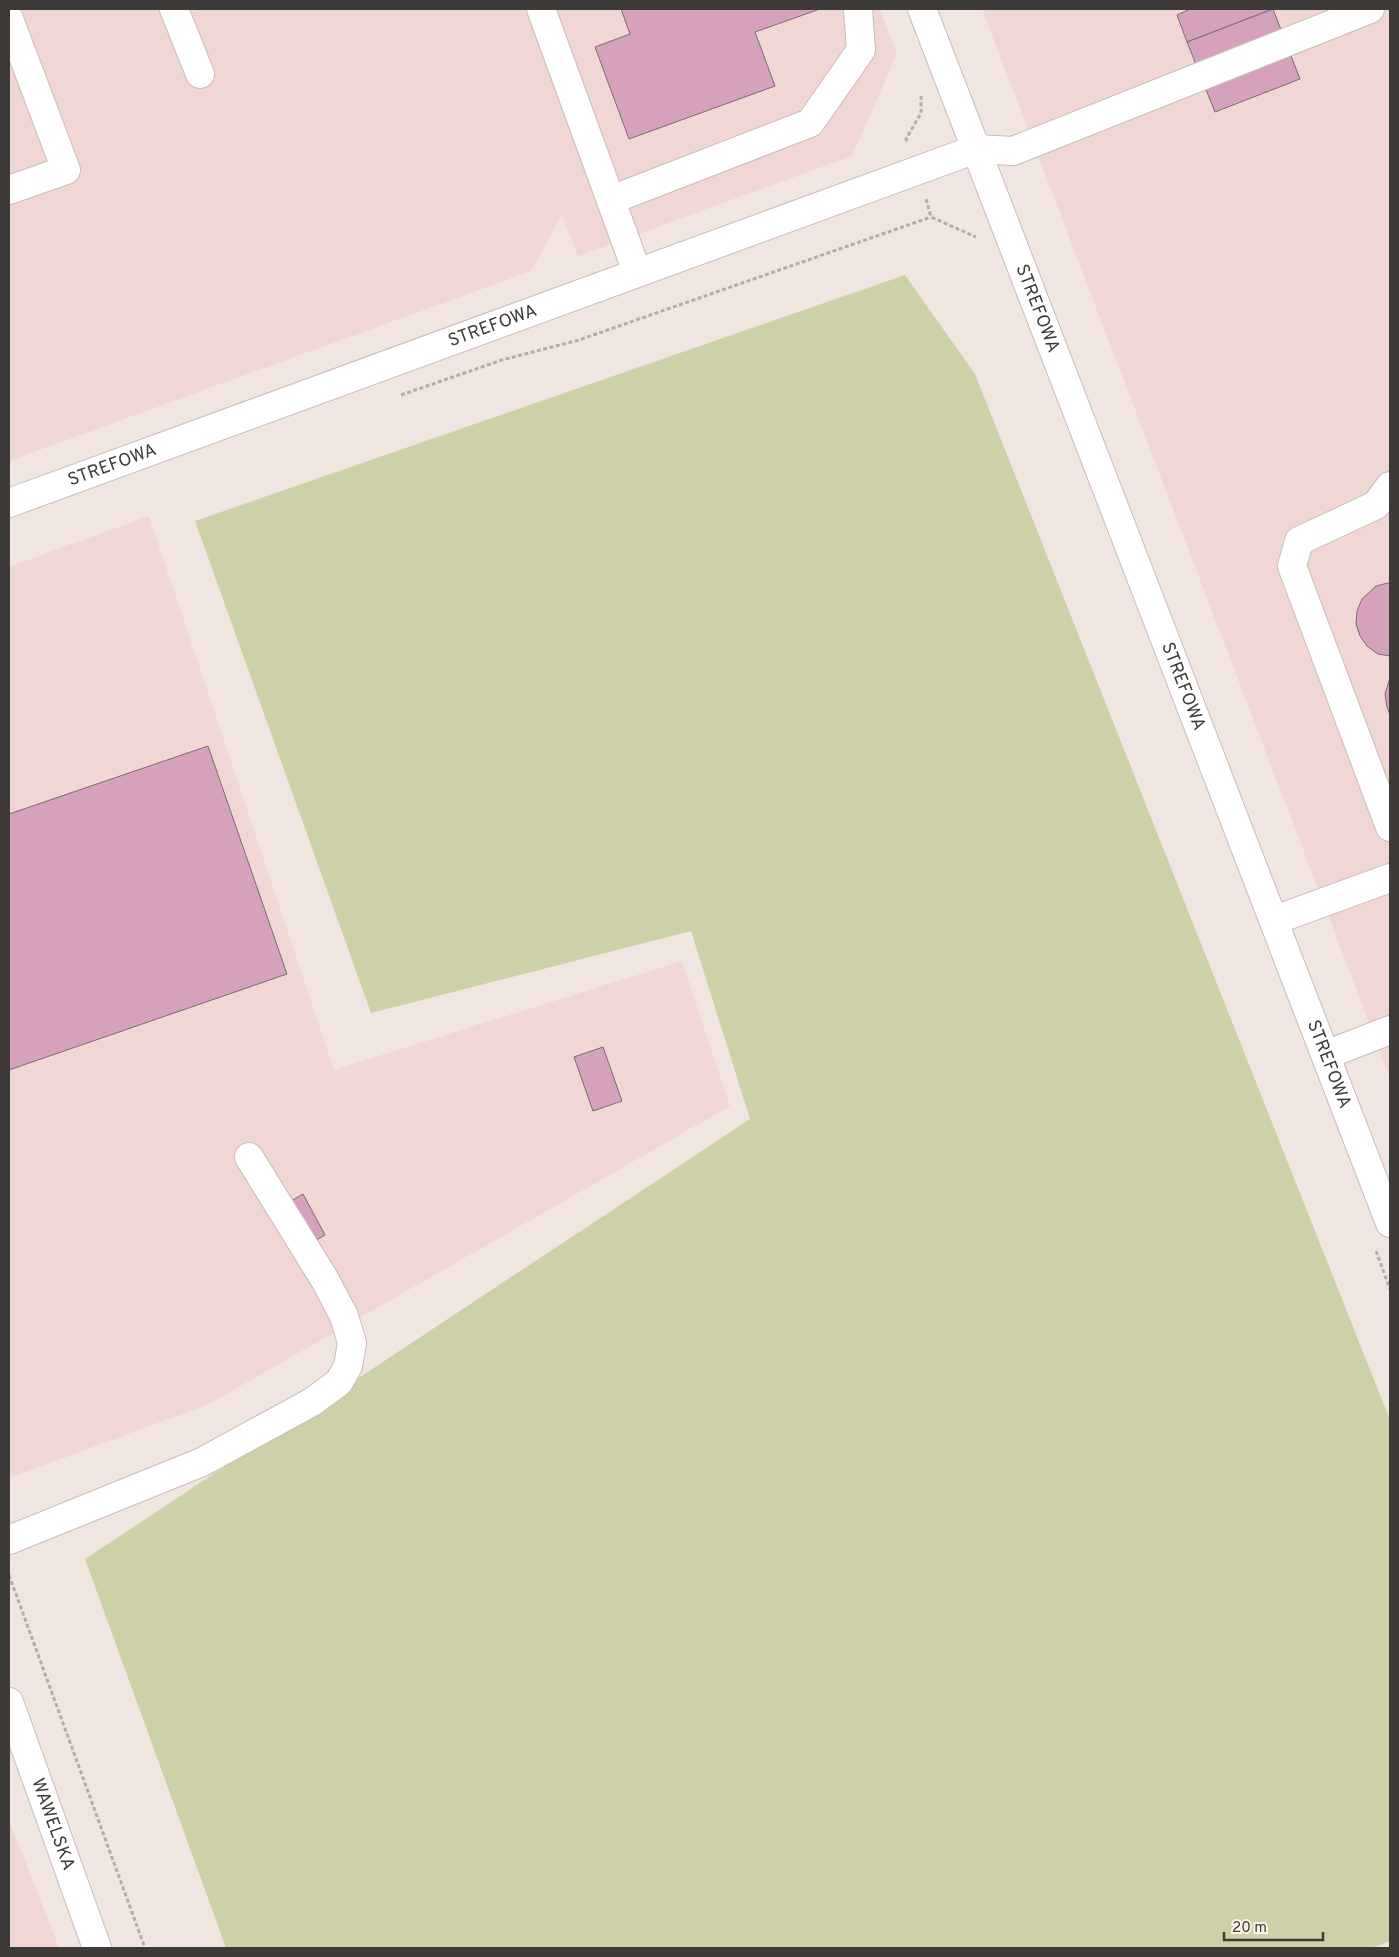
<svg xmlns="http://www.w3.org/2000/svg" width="1399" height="1957" viewBox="0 0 1399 1957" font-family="Overpass,sans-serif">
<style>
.industrial{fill:#f1d7d3}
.green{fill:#ced1a8}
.building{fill:#d5a1bd;stroke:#776e72}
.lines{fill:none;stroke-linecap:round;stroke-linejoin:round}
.minor-casing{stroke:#c7bdb8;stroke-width:30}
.path{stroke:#b4aca8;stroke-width:3;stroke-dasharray:4 2.5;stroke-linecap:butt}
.minor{stroke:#fff;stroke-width:28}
.labels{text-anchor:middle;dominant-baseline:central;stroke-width:4.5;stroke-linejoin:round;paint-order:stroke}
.street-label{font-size:18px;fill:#3e3a38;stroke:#fdf3ed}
</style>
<rect width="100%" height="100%" fill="#f0e5e0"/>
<g class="industrial">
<polygon points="9,9 880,9 897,54 852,156 578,256 562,215 531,271 9,461"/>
<polygon points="982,9 1390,9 1390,1078 1333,928"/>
<polygon points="149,516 334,1070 682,961 730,1106 209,1404 12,1477 9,1475 9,567"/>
<polygon points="9,1820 59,1948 9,1948"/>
</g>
<polygon class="green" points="905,275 975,374 1390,1420 1390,1941 1372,1948 226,1948 85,1559 750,1119 691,931 371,1013 195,521"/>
<g class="building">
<polygon points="621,9 820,9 755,32 775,86 629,139 595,47 630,34"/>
<polygon points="1190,9 1273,9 1187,42 1177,15"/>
<polygon points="1273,9 1300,79 1215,112 1187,42"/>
<polygon points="1388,583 1390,583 1390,656 1378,654 1367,646 1360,636 1356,624 1357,611 1362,599 1376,586"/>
<polygon points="1390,678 1390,715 1387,707 1385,694"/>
<polygon points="208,746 287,974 9,1070 9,814"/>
<polygon points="603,1047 622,1101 593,1111 574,1057"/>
<polygon points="303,1194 325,1235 313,1242 291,1201"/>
</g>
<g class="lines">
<defs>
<g id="minor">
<polyline points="174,9 200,74"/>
<polyline points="541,9 637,272"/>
<path id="s1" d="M922 9 1390 1223"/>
<polyline points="9,19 66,170 9,190"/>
<polyline points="611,200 810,123 861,50 858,9"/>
<polyline points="1390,486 1376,505 1299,541 1292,566 1390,827"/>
<path id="s2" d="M9 503 976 149 1013 151 1370 9"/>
<polyline points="1275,920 1390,878"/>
<polyline points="1326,1055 1390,1030"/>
<polyline points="9,1540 202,1462 312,1402 339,1382 348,1366 352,1343 344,1316 325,1280 249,1157"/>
<path id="s3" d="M9 1702 97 1948"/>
</g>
</defs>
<use href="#minor" class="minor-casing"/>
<g class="path">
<polyline points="907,141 906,139 921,113 921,96"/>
<polyline points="926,199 931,217 976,237"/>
<polyline points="401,395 502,360 579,340 931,217"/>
<polyline points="1376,1251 1390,1289"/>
<polyline points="9,1575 145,1948"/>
</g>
<use href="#minor" class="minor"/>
</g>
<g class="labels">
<g class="street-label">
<text stroke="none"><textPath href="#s1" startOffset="321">STREFOWA</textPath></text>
<text stroke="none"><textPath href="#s2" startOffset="515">STREFOWA</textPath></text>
<text stroke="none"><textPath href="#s2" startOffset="110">STREFOWA</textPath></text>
<text stroke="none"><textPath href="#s1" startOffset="726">STREFOWA</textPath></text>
<text stroke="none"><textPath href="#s1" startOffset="1131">STREFOWA</textPath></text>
<text stroke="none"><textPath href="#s3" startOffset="130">WAWELSKA</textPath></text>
</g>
</g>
<rect width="1399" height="1957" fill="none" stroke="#3e3a38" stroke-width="20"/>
<path d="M1224 1932v8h99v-8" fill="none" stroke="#3e3a38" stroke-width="2.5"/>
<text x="1232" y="1932" font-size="15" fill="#3e3a38" stroke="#fdf3ed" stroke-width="4" paint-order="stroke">20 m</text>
</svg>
